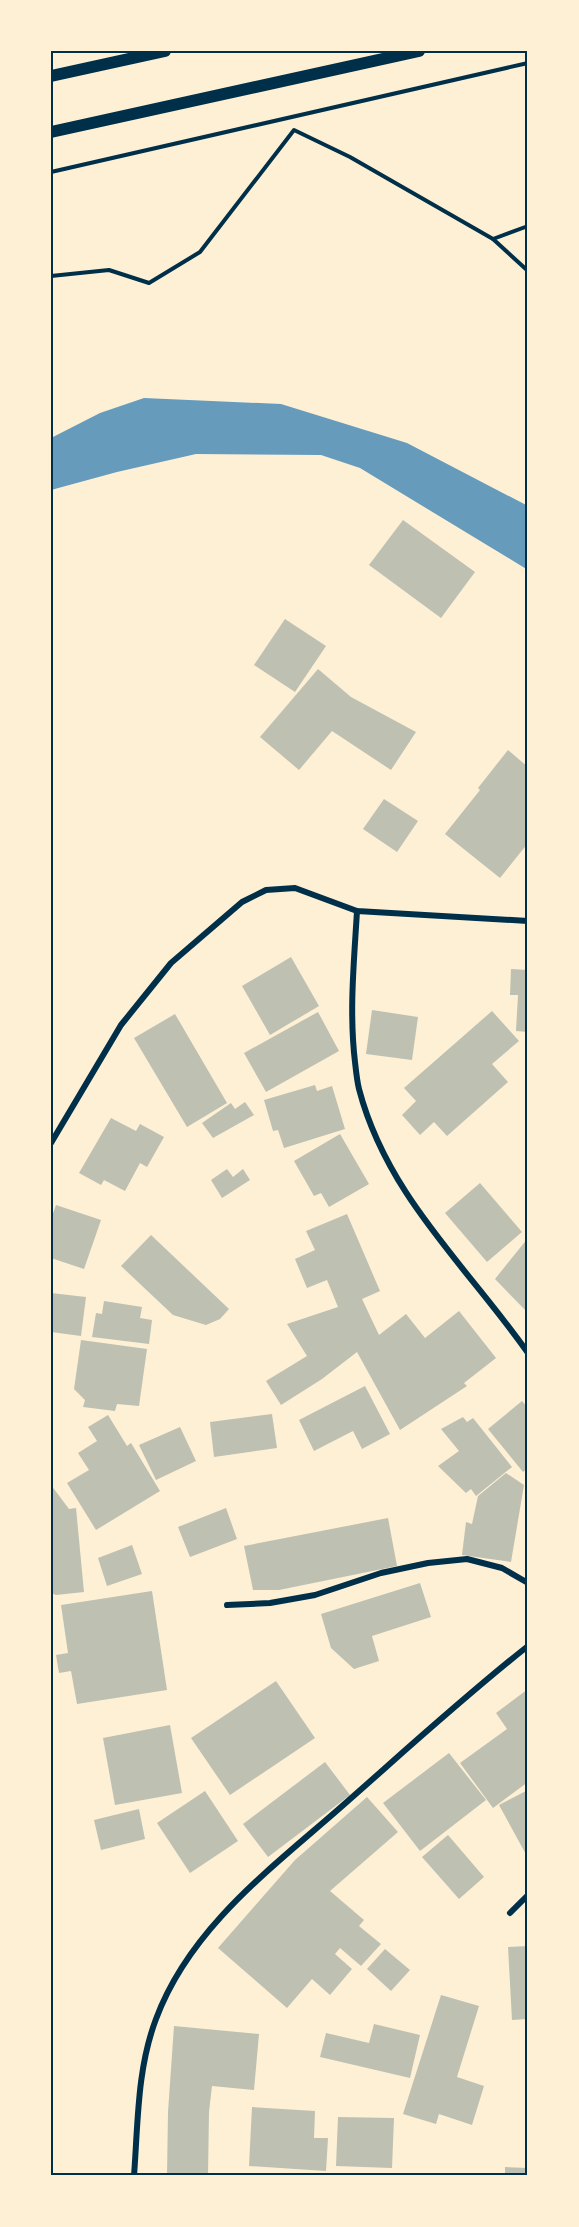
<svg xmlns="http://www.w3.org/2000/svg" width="579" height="2227" viewBox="0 0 579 2227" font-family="'Roboto Condensed',sans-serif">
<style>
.water{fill:#669bbc}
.building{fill:#bec0b2}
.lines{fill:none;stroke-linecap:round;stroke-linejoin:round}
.path{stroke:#003049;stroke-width:4}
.minor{stroke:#003049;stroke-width:6}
.secondary{stroke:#003049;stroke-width:12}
.neatline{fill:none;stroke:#003049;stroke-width:2}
</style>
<rect width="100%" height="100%" fill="#fdf0d5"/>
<polygon class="water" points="144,398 281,404 407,443 528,506 528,570 360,468 321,455 196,454 117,472 51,490 51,438 100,413"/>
<g class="building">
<polygon points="403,520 475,572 441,618 369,565"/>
<polygon points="285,619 326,646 295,692 254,665"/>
<polygon points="318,669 351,697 416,732 391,770 332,731 299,770 260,737"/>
<polygon points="508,750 528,767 528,843 500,878 445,834 480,790 478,788"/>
<polygon points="384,799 418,821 397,852 363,829"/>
<polygon points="291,957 319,1006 270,1035 242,986"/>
<polygon points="511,969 528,970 528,1032 516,1031 518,995 510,995"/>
<polygon points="372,1010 418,1017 412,1060 366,1054"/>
<polygon points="492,1011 519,1041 492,1064 508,1082 447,1136 434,1122 420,1135 402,1115 416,1101 404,1088"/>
<polygon points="318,1012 339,1051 266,1092 244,1053"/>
<polygon points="175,1014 227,1103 187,1127 134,1038"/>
<polygon points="315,1085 317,1091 332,1086 345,1129 284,1148 278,1130 273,1131 264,1100"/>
<polygon points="245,1102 254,1115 213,1138 202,1123 231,1103 235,1109"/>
<polygon points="111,1118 136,1131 140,1124 164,1137 147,1167 140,1163 125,1191 104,1180 101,1185 79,1173"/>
<polygon points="340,1134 369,1184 329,1207 321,1193 314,1196 294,1161"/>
<polygon points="227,1169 233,1177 243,1169 250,1180 222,1198 211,1180"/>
<polygon points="480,1183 522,1232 487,1262 445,1213"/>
<polygon points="56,1205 101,1220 84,1269 51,1258 51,1219"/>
<polygon points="347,1214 380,1291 362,1299 379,1335 406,1314 425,1338 459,1311 496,1358 464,1383 467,1386 400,1430 357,1352 322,1379 281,1405 266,1381 307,1356 287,1324 338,1307 327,1280 307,1288 295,1259 315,1250 306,1231"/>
<polygon points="151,1235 229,1309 220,1319 206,1325 173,1315 121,1266"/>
<polygon points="528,1238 528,1313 495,1279"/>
<polygon points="51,1293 86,1297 81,1336 51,1332"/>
<polygon points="104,1301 142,1307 140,1318 152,1320 149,1344 92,1337 96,1313 102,1314"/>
<polygon points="81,1340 147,1349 139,1406 117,1404 115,1411 83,1407 85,1400 74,1389"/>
<polygon points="365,1386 390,1434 362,1449 353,1431 314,1451 299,1420"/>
<polygon points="522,1401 528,1408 528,1468 523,1472 488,1429"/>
<polygon points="272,1414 277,1448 214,1457 210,1422"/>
<polygon points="108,1415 127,1446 131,1443 160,1491 96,1530 67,1483 89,1470 78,1453 97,1441 88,1427"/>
<polygon points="463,1417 467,1422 473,1418 512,1467 476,1496 471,1489 466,1493 438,1466 459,1451 441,1429"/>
<polygon points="180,1427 196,1461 156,1480 139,1445"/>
<polygon points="506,1473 524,1485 511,1562 462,1555 466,1522 472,1524 478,1496"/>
<polygon points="51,1485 69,1509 76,1508 84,1592 56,1595 51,1593"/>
<polygon points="226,1508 237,1539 190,1557 178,1527"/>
<polygon points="388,1518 397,1566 279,1590 253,1590 244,1546"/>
<polygon points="132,1545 142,1574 107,1586 98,1558"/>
<polygon points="420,1583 431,1617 372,1636 379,1661 354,1669 331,1648 321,1614"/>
<polygon points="152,1591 167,1690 77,1704 71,1671 59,1673 56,1655 68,1653 61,1605"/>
<polygon points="276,1681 315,1738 230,1795 191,1738"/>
<polygon points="528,1689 528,1782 493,1808 460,1763 507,1729 496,1713"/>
<polygon points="170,1725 182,1793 115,1805 103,1738"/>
<polygon points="449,1753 486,1800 420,1851 383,1803"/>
<polygon points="325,1762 350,1795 268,1857 243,1824"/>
<polygon points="528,1790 528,1858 499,1805"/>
<polygon points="205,1791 238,1841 190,1873 157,1823"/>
<polygon points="367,1797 398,1832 330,1891 364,1920 359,1926 381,1944 361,1966 340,1948 335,1954 352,1969 330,1995 312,1979 287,2008 218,1948 295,1860"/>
<polygon points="139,1809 145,1839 101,1850 94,1820"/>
<polygon points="448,1835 484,1877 459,1899 422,1857"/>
<polygon points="528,1946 528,2019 512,2020 508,1947"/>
<polygon points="385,1949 410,1970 391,1991 367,1969"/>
<polygon points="441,1995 479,2006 457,2077 484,2086 472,2125 439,2114 436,2124 403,2114"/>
<polygon points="374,2024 420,2035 410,2078 320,2057 326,2033 369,2043"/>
<polygon points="174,2026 259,2034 254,2090 212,2086 209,2112 208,2176 167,2176 168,2112"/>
<polygon points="252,2107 315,2111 314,2138 328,2138 326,2171 249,2166"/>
<polygon points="338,2117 394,2118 392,2168 336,2166"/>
<polygon points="505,2167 528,2168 528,2176 505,2176"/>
</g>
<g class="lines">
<g class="path">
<polyline points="51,172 528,63"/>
<polyline points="493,239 528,271"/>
<polyline points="51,276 109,270 149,283 200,252 294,130 350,157 493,239 528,226"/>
</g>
<g class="minor">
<path d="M357 911C354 962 349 1012 355 1062 356 1071 357 1081 359 1089 387 1196 467 1266 528 1353"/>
<polyline points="51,1143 121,1025 171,963 242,902 266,890 295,888 357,911 528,921"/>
<polyline points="227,1605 270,1603 315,1595 381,1573 428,1563 467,1559 502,1568 528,1583"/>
<polyline points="510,1913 528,1895"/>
<path d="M134 2176C138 2123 137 2069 156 2019 191 1925 276 1865 349 1800 408 1748 466 1695 528 1646"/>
</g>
<g class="secondary">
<polyline points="51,76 165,51"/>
<polyline points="51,132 419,51"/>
</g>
</g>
<rect width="579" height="2227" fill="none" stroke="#fdf0d5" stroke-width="105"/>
<rect x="52" y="52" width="474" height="2122" class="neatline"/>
</svg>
